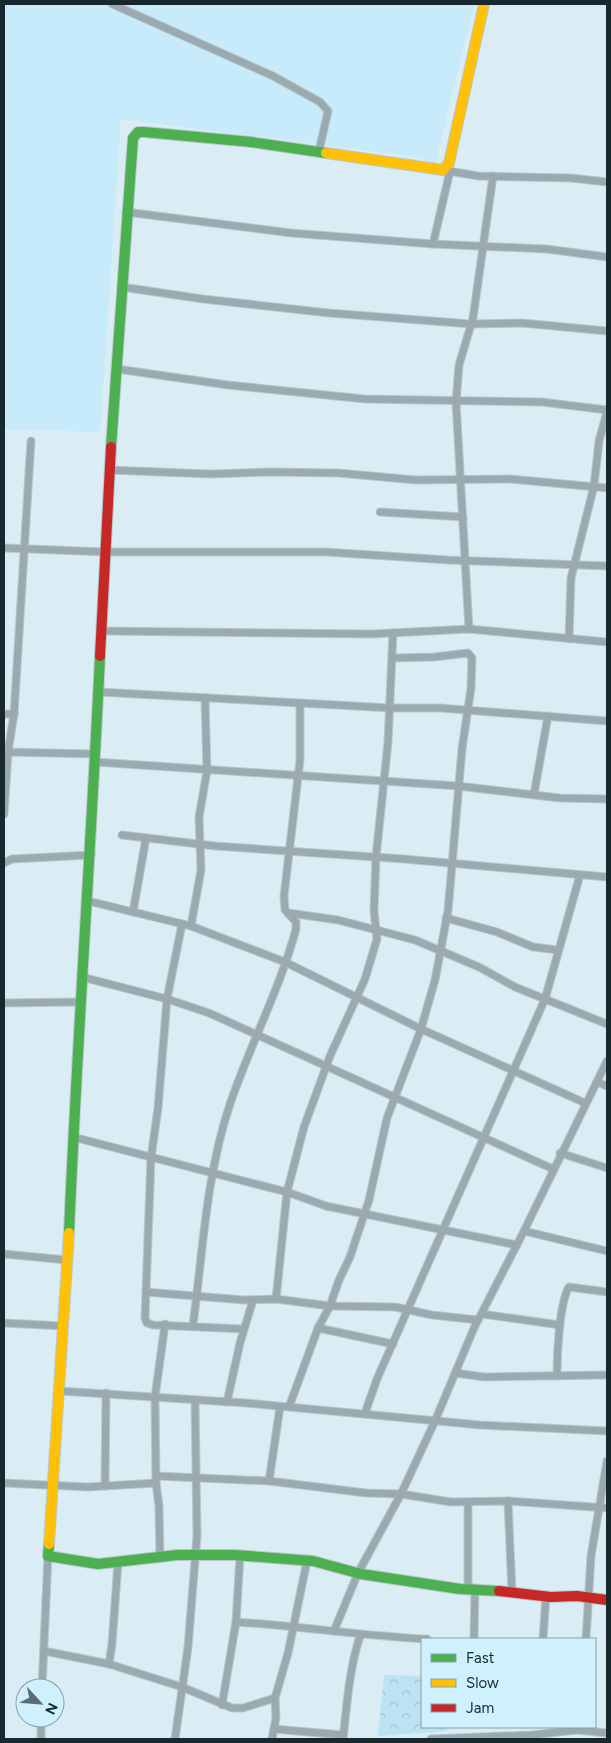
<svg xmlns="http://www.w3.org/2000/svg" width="611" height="1743" viewBox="0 0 611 1743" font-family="Figtree,sans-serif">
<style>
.built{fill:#c7ebfa}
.park{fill:url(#park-crowns)}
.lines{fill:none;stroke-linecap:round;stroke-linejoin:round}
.street-casing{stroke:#b9c8ce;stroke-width:9}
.fast-casing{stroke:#b9c8ce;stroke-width:12}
.slow-casing{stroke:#b9c8ce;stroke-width:12}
.jam-casing{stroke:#b9c8ce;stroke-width:12}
.street{stroke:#9aaaaf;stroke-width:7}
.fast{stroke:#4caf50;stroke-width:10}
.slow{stroke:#ffc107;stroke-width:10}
.jam{stroke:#c62828;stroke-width:10}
</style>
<defs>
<pattern id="park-crowns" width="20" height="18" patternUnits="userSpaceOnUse" patternTransform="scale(1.25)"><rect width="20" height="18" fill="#bbe3f2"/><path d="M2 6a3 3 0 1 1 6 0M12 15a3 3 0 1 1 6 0" fill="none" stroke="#a0c3d0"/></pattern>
</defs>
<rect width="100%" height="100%" fill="#daecf4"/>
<polygon class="built" points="4,4 474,4 435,165 417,157 121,119 100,432 4,429"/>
<polygon class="park" points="384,1675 422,1676 422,1727 447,1727 446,1731 378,1736"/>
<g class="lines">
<defs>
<g id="street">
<polyline points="112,4 273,76 320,102 328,111 319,151"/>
<polyline points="443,170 478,176 571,178 607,182"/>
<polyline points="126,212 291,233 433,244 546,249 607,257"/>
<polyline points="433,244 450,171"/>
<polyline points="122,287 203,299 329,313 471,324 522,323 607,331"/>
<polyline points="117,369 228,385 365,399 542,402 607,410"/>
<polyline points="109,470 210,474 270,472 338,473 416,480 510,479 607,488"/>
<polyline points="380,512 463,517"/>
<polyline points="4,548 106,552 326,552 448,560 607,566"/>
<polyline points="469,629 456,402 459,365 473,318 493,176"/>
<polyline points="102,631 372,634 469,629 607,642"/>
<polyline points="569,639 571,578 594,486 599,441 607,412"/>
<polyline points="99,692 391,708 440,708 607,721"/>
<polyline points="4,714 14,714 31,441"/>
<polyline points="4,752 96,754"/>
<polyline points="95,762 458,786 560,798 607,799"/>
<polyline points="534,794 548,716"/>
<polyline points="4,814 8,752 14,714"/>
<polyline points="122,835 215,846 404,859 607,877"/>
<polyline points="4,863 12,859 91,855"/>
<polyline points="88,901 191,926 285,962 421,1029 585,1103"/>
<polyline points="133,912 146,838"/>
<polyline points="289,913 338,920 415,940 479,967 515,987 607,1024"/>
<polyline points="446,918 497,932 533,947 558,950"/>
<polyline points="182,924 167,999 158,1108 151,1158 145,1318 147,1323 153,1325 244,1329"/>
<polyline points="191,926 201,870 199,817 207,771 205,698"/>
<polyline points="82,977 167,999 209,1013 553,1169"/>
<polyline points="4,1003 80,1002"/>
<polyline points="597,1082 607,1086"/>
<polyline points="73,1137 287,1192 326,1206 517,1245"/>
<polyline points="560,1153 607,1168"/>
<polyline points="524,1231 607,1251"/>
<polyline points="4,1254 67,1260"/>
<polyline points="146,1292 244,1300 276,1299 330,1306 395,1307 432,1315 478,1320"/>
<polyline points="276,1299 287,1192 304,1127 330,1056 365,979 377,939 374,911 376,857 388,742 393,633"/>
<polyline points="482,1314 560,1325"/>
<polyline points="4,1323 63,1326"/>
<path d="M193 1325C203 1250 206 1176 230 1104 250 1045 280 989 296 929V922L285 910 284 896 300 760V703"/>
<polyline points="318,1328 393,1344"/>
<polyline points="455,1373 484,1377 607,1375"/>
<path d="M557 1376C557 1355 559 1304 569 1287L607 1292"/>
<polyline points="60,1391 246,1403 480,1425 607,1431"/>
<polyline points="227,1402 240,1343 253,1300"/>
<polyline points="289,1407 318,1328 330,1306 339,1280 350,1257 369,1200 387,1118 421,1029 435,980 448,911 462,749 471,688 472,658 468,653 434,657 393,658"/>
<polyline points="365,1413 377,1379 545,999 580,875"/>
<polyline points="156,1476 269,1481 366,1493 401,1494 451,1502 508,1501 607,1508"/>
<polyline points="269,1481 280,1407"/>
<polyline points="4,1483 88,1487 156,1483"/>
<polyline points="105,1486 106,1393"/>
<polyline points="508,1501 512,1592"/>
<polyline points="160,1558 159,1506 156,1483 155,1397 165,1324"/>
<polyline points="468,1589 468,1502"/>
<path d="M236 1622C300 1626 363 1636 427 1639"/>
<polyline points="334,1631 358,1573 401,1494 435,1421 474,1328 524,1231 607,1061"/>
<polyline points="474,1639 475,1588"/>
<polyline points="543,1639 546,1596"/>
<polyline points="586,1639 591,1556 607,1461"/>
<polyline points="44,1651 109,1664 182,1687 232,1708 243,1708 275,1698"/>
<polyline points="109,1664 112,1644 118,1563"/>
<polyline points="42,1688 48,1556"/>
<polyline points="222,1705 236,1622 240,1556"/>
<polyline points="274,1729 343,1735"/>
<polyline points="41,1739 41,1718"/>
<polyline points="175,1739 188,1647 197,1536 195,1400"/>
<polyline points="272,1739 276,1718 275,1698 288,1653 307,1561"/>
<path d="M343 1739C347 1704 349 1670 360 1636"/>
<polyline points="431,1739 532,1735 577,1730 607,1733"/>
</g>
<g id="fast">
<polyline points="111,447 133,138 138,132 144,132 251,142 326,153"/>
<path d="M69 1233C77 1041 91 849 100 656"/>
<polyline points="49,1544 48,1556 98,1564 177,1555 235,1555 313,1561 361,1574 460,1589 499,1591"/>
</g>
<g id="slow">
<polyline points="326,153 443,170 449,163 484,4"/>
<polyline points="49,1544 69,1233"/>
</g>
<g id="jam">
<polyline points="100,656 111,447"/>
<polyline points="499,1591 551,1597 577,1596 607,1600"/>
</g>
</defs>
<use href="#street" class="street-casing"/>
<use href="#fast" class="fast-casing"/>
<use href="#slow" class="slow-casing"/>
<use href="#jam" class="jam-casing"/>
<use href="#street" class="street"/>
<use href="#fast" class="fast"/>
<use href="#slow" class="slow"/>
<use href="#jam" class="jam"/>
</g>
<rect width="611" height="1743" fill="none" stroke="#17282e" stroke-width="10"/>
<rect x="421" y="1638" width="175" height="90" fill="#cff1fe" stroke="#85a1ab"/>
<rect x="431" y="1654" width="25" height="8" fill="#4caf50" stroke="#85a1ab"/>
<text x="466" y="1663" font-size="15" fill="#17282e">Fast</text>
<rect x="431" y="1679" width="25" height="8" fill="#ffc107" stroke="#85a1ab"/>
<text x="466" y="1688" font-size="15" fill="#17282e">Slow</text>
<rect x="431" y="1704" width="25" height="8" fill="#c62828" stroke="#85a1ab"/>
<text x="466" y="1713" font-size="15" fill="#17282e">Jam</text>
<g transform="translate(40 1703) rotate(116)"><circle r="24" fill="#cff1fe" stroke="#85a1ab"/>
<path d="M0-4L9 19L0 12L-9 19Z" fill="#5b6d73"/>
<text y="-8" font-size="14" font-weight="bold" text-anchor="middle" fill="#17282e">N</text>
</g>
</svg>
